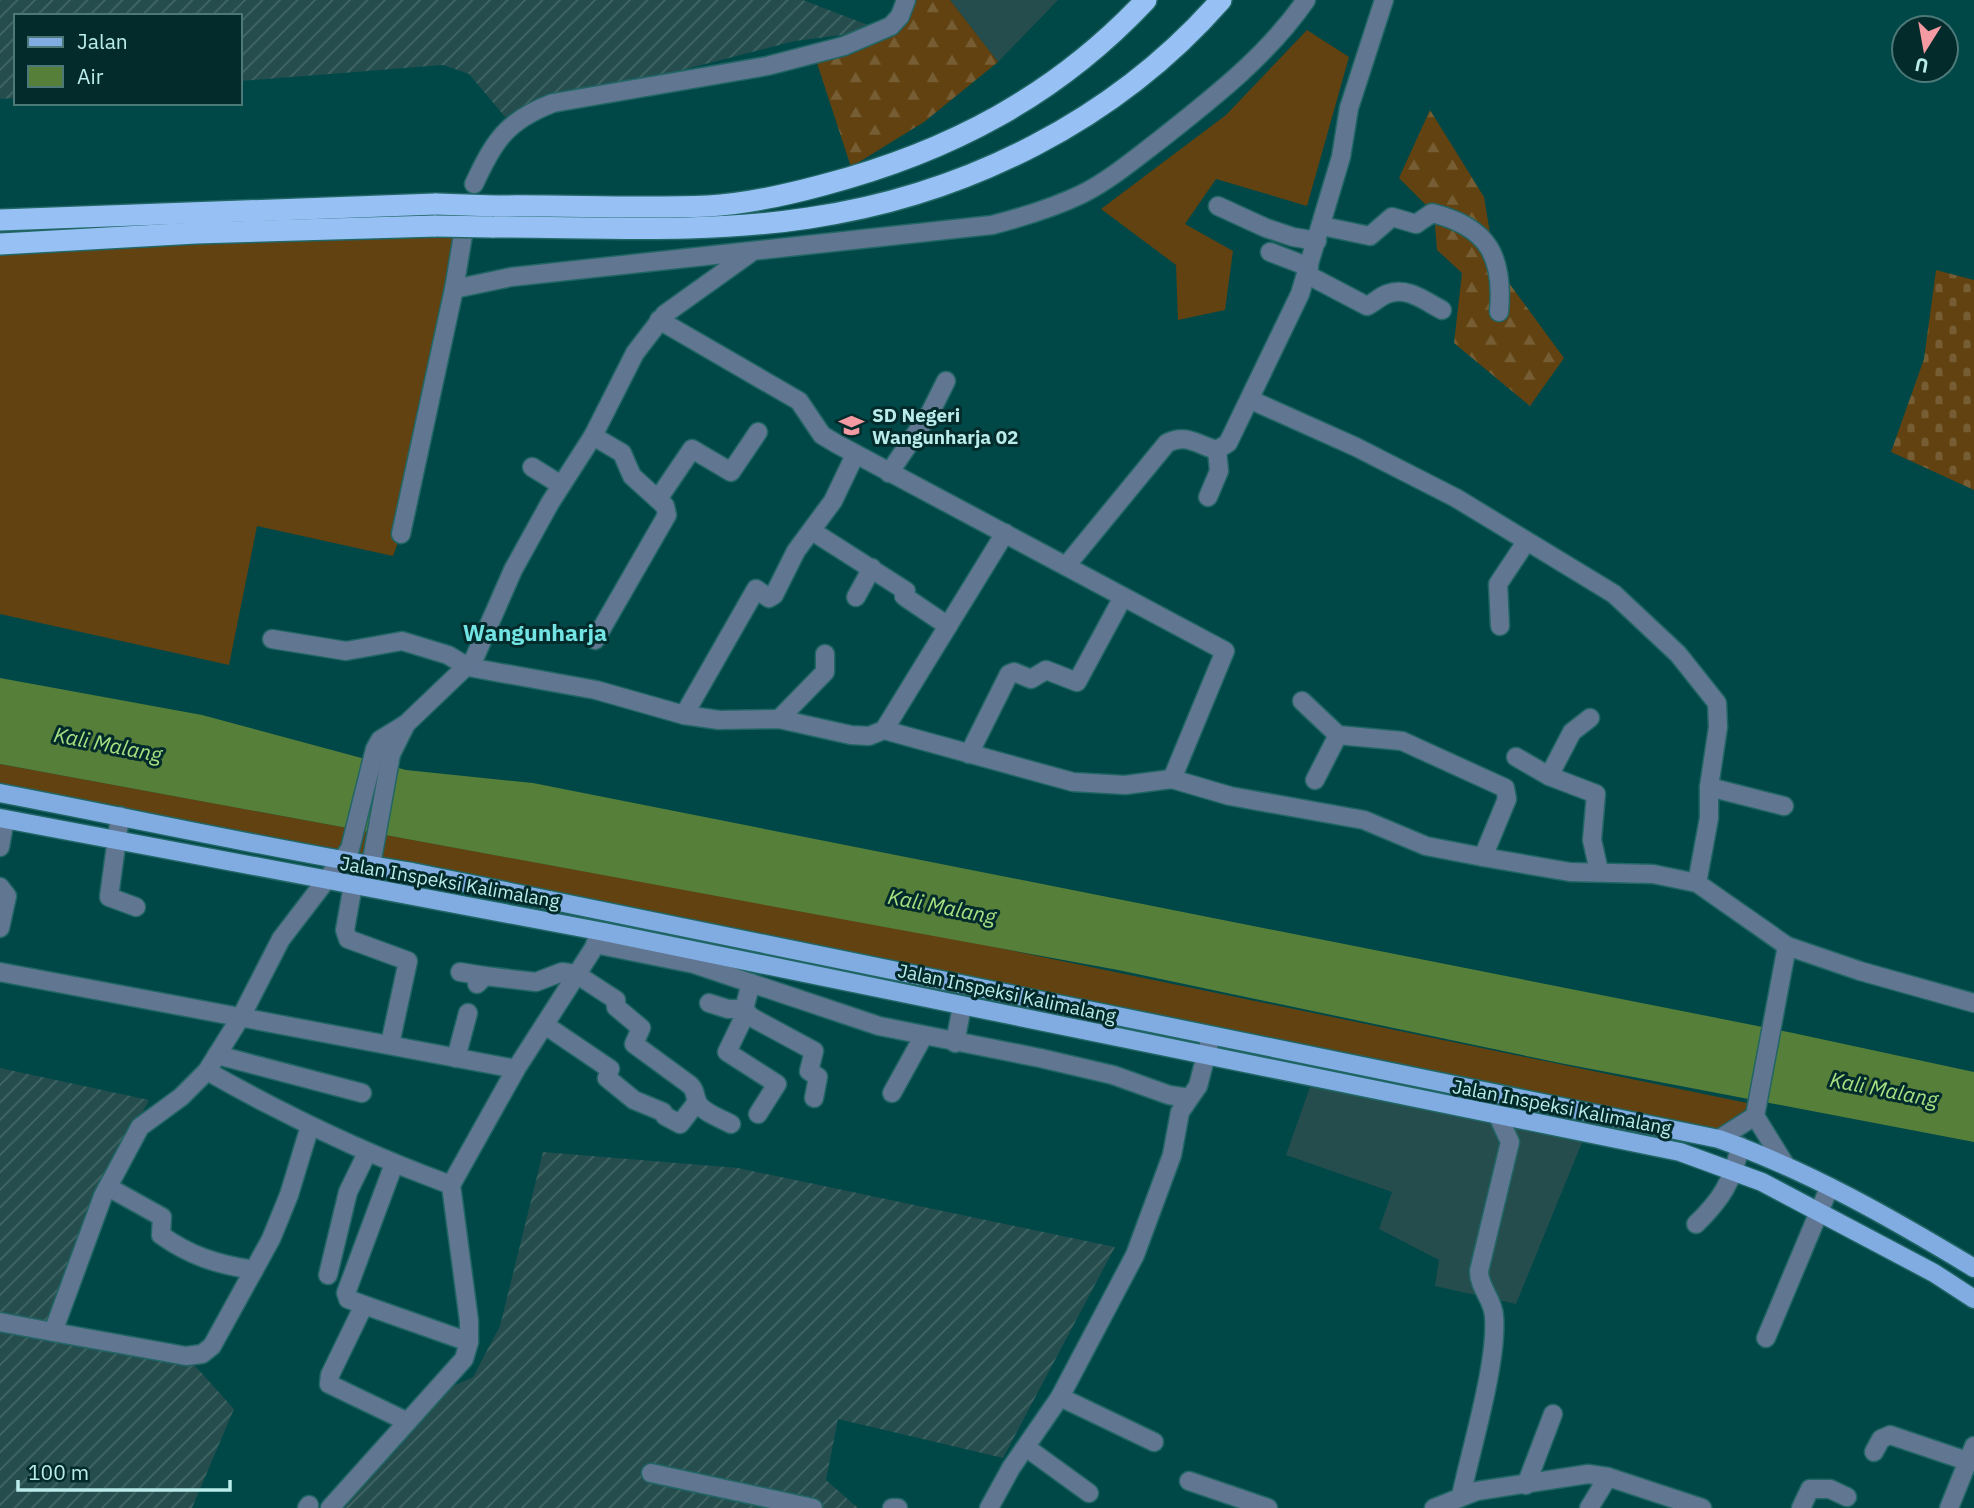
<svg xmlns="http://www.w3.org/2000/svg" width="1974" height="1508" viewBox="0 0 1974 1508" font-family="'IBM Plex Sans',sans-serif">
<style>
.built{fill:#254d4d}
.industrial{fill:url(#industrial-furrows)}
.grass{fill:#614210}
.forest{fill:url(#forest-firs)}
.cemetery{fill:url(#cemetery-stones)}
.water{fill:#567f3a}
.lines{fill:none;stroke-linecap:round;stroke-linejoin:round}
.minor-casing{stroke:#216665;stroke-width:21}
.major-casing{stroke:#216665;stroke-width:21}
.highway-casing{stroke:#216665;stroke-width:24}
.minor{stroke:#617691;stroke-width:18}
.major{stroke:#80ace2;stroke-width:18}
.highway{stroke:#97c1f5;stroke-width:21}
.highway-bridge-casing{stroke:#216665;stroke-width:24;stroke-linecap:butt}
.highway-bridge{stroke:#97c1f5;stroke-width:21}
.labels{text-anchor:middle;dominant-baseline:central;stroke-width:6;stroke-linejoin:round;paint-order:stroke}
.poi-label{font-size:19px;font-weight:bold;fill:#b9eceb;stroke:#042b2b;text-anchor:start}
.street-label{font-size:19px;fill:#b9eceb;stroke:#042b2b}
.water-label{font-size:21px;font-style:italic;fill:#a6e182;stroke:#042b2b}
.quarter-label{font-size:23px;font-weight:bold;fill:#71e4e3;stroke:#042b2b}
</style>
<defs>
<pattern id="industrial-furrows" width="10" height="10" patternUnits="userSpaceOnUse" patternTransform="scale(1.75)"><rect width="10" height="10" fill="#254d4d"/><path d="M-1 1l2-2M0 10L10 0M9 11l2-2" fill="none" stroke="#436767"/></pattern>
<pattern id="forest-firs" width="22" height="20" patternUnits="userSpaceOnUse" patternTransform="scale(1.75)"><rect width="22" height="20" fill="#614210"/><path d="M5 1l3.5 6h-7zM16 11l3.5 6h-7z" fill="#765d33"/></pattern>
<pattern id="cemetery-stones" width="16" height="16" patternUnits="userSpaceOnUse" patternTransform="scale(1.75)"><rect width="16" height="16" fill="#614210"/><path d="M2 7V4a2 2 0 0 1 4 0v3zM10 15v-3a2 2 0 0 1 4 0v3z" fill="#765d33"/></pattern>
</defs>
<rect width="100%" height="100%" fill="#004848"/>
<g class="built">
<polygon points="950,0 1058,0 998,62"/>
<polygon points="1310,1087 1583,1140 1516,1304 1435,1286 1439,1260 1379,1229 1392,1192 1286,1155"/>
</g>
<g class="industrial">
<polygon points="0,0 803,0 881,30 795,41 553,103 511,124 469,74 443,65 240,81 240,16 16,16 16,98 0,99"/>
<polygon points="0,1068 149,1100 90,1212 48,1324 178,1347 234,1409 192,1508 0,1508"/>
<polygon points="543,1152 738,1168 1115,1247 1003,1458 838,1419 826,1480 858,1508 337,1508 427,1398 473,1377 500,1326"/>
</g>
<g class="grass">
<polygon points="1307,30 1349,57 1307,206 1216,179 1185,224 1233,251 1225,310 1178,320 1176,265 1101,209 1226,115"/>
<polygon points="466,227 401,534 393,556 257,526 229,665 0,614 0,245"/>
<polygon points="0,764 980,944 1757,1105 1719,1139 0,793"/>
</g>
<g class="forest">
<polygon points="907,0 950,0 998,62 924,122 851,167 814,54 891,26"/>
<polygon points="1430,110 1484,197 1495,264 1564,358 1530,406 1454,343 1462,273 1437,250 1434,213 1399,178"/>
</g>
<polygon class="cemetery" points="1936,270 1974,280 1974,490 1891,452 1924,359"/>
<polygon class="water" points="0,678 202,715 406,770 533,783 1793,1033 1974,1072 1974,1142 1560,1063 1118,970 0,764"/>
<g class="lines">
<defs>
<g id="minor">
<path d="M474 184C495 140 506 121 553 103L767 66 844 46 891 26 900 16 906 0"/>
<polyline points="1218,206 1266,228 1293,237 1317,241"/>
<path d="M1322 226 1370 236 1392 217 1416 224 1432 213C1488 227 1504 256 1499 312"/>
<polyline points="1270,252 1309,267"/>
<path d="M1306 274 1367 306C1374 303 1379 297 1387 294 1407 286 1425 301 1442 310"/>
<path d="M454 289 511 277 992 225C1023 217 1053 208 1082 194 1110 180 1136 158 1161 139 1214 97 1267 56 1306 0"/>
<polyline points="659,320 799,401 822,435 837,444 1225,651 1172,779"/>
<polyline points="1251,400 1356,447 1456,498 1614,594 1678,654 1717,703 1718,727 1709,787 1709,818 1697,883"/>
<polyline points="593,436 622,453 632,476 665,506 667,515 595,640"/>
<polyline points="532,467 561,485"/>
<polyline points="889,473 930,413 946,381"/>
<polyline points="1208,497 1219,471 1217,450"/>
<polyline points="658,499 692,449 731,472 758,432"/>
<polyline points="812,531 906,591 904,596 908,599 948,626"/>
<polyline points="401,534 454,289 463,235"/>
<path d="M1066 566 1167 443C1186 433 1198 445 1217 450L1228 443 1300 294 1341 157 1349 108 1384 0"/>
<polyline points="856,597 872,568"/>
<polyline points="1500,626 1498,584 1526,542"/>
<polyline points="272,639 346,651 402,641 448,655 468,667 596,690 684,715 719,720 779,719 851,735 869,736 884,730 1073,782 1125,785 1172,779 1230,796 1364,820 1426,846 1483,857 1570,872 1653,874 1697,883 1787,946 1755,1116 1786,1166"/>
<polyline points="1302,701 1338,735 1402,741 1505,788 1507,799 1483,857"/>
<polyline points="684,715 756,589 769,598 774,595 796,551 833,501 855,455"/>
<polyline points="779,719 825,672 825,654"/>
<polyline points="884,730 1005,533"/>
<polyline points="969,754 1009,674 1014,672 1031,679 1046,670 1077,682 1123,597"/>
<polyline points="1516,757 1549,776 1596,794 1592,840 1599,871"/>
<polyline points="1549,776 1572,732 1590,718"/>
<polyline points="1315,780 1338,735"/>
<polyline points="1709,787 1784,806"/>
<polyline points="120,816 109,897 136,907"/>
<polyline points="0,847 5,819"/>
<polyline points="371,865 391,754 406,724 474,659 513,570 550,503 593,436 635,353 665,314 749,254"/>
<polyline points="353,885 345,930 348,939 408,961 390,1044"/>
<polyline points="0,887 7,896 0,928"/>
<polyline points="595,944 694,964 879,1026 1040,1058 1113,1075 1169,1095 1189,1098"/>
<polyline points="1787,946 1860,971 1974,1003"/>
<polyline points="0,972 516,1069"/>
<polyline points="460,972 485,976"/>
<polyline points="751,983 744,1009 751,1017 814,1051 809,1071 818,1077 814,1098"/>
<path d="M477 984 485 976 536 982 562 972 576 974 616 1000V1007L641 1028 634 1044 690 1085C696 1091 694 1094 697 1101 701 1112 722 1119 731 1124"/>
<polyline points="709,1003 728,1009 744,1009 743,1019 727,1052 777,1084 758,1114"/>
<polyline points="545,1025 610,1069 607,1078 634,1100 663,1112 665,1116 680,1124 697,1102"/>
<polyline points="955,1043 962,1006"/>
<polyline points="217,1055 362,1093"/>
<polyline points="456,1058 468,1013"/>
<path d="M207 1071C286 1116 366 1154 451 1185"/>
<polyline points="892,1093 923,1037"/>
<polyline points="1719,1139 1755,1116"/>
<path d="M108 1187 162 1217 161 1235C190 1256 219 1265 254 1270"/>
<path d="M1696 1224C1721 1200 1733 1181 1740 1146"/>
<polyline points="328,1275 348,1192 367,1153"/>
<polyline points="364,1305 348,1299 346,1293 394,1164"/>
<polyline points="0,1322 53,1332 103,1196 140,1127 181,1097 207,1071 242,1015 281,939 350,849 375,749 380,740 406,724"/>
<polyline points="53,1332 186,1356 202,1354 212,1346 271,1239 289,1195 310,1126"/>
<polyline points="1766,1338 1829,1188"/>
<polyline points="1060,1397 1154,1442"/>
<polyline points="406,1421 329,1384 330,1375 364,1305 469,1342"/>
<polyline points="1027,1448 1089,1493"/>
<polyline points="1874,1452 1881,1439 1890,1435 1967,1461"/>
<polyline points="651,1473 813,1508"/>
<polyline points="1189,1481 1268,1508"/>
<polyline points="1526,1485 1553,1414"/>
<path d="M1461 1496C1471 1449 1498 1361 1494 1316 1493 1299 1479 1288 1479 1271L1510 1142 1498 1116"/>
<polyline points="307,1508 309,1505"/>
<polyline points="330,1508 464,1359 469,1342 469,1321 451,1185 516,1069 604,932"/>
<polyline points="892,1508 898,1508"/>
<polyline points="989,1508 1011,1468 1060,1397 1135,1255 1172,1155 1180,1112 1198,1086 1211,1036"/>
<polyline points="1434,1508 1477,1491 1588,1474 1608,1477 1702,1508"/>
<polyline points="1589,1508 1608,1477"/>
<polyline points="1801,1508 1810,1489 1830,1489 1847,1497"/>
<polyline points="1949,1508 1974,1446"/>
</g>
<g id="major">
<path d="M0 793C137 819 274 850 412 872L1719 1139C1809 1171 1893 1219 1974 1268"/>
<polyline points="0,818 604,932 1680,1152 1762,1182 1934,1273 1974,1299"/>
</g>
<g id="highway">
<path d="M495 206C566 205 637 209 708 206 747 204 786 195 823 185 949 152 1056 96 1146 0"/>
<polyline points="0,220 436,204"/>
<path d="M492 227C597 227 705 234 809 218 966 195 1116 120 1221 0"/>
<polyline points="0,244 196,233 436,226"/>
</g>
</defs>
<use href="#minor" class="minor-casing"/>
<use href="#major" class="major-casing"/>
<use href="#highway" class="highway-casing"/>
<use href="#minor" class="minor"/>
<use href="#major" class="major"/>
<use href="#highway" class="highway"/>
<defs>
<g id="highway-bridge">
<polyline points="436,204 495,206"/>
<polyline points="436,226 492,227"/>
</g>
</defs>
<use href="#highway-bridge" class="highway-bridge-casing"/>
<use href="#highway-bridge" class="highway-bridge"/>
</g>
<defs>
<symbol id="school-bare" viewBox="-9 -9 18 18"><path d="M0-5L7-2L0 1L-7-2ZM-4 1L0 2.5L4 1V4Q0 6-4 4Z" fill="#f49aa2" stroke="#042b2b" stroke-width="2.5" paint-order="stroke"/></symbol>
</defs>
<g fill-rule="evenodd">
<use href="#school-bare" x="834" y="408" width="35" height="35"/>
</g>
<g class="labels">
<g class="poi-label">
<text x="872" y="415">SD Negeri<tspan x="872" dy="22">Wangunharja 02</tspan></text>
</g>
<g class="street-label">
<text transform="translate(450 882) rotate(10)">Jalan Inspeksi Kalimalang</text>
<text transform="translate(1007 993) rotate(12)">Jalan Inspeksi Kalimalang</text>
<text transform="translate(1562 1107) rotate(11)">Jalan Inspeksi Kalimalang</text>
</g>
<g class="water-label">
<text transform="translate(108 744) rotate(11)">Kali Malang</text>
<text transform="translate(942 906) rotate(11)">Kali Malang</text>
<text transform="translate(1884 1089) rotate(11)">Kali Malang</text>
</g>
<g class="quarter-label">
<text x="535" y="632">Wangunharja</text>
</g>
</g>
<rect x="14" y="14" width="228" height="91" fill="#042b2b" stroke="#4c7878" stroke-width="2"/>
<rect x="28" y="37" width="35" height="10" fill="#80ace2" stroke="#4c7878" stroke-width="2"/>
<text x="77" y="49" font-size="21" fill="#b9eceb">Jalan</text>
<rect x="28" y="66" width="35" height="21" fill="#567f3a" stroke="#4c7878" stroke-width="2"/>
<text x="77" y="84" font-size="21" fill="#b9eceb">Air</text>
<g transform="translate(1925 49) rotate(191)"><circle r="33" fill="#042b2b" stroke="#4c7878" stroke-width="2"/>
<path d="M0-5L12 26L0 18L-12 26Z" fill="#f49aa2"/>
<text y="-10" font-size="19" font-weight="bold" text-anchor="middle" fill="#b9eceb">U</text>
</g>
<path d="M18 1480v10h212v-10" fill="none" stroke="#b9eceb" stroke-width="3.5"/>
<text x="28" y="1480" font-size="21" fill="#b9eceb" stroke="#042b2b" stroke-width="5" paint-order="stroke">100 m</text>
</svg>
